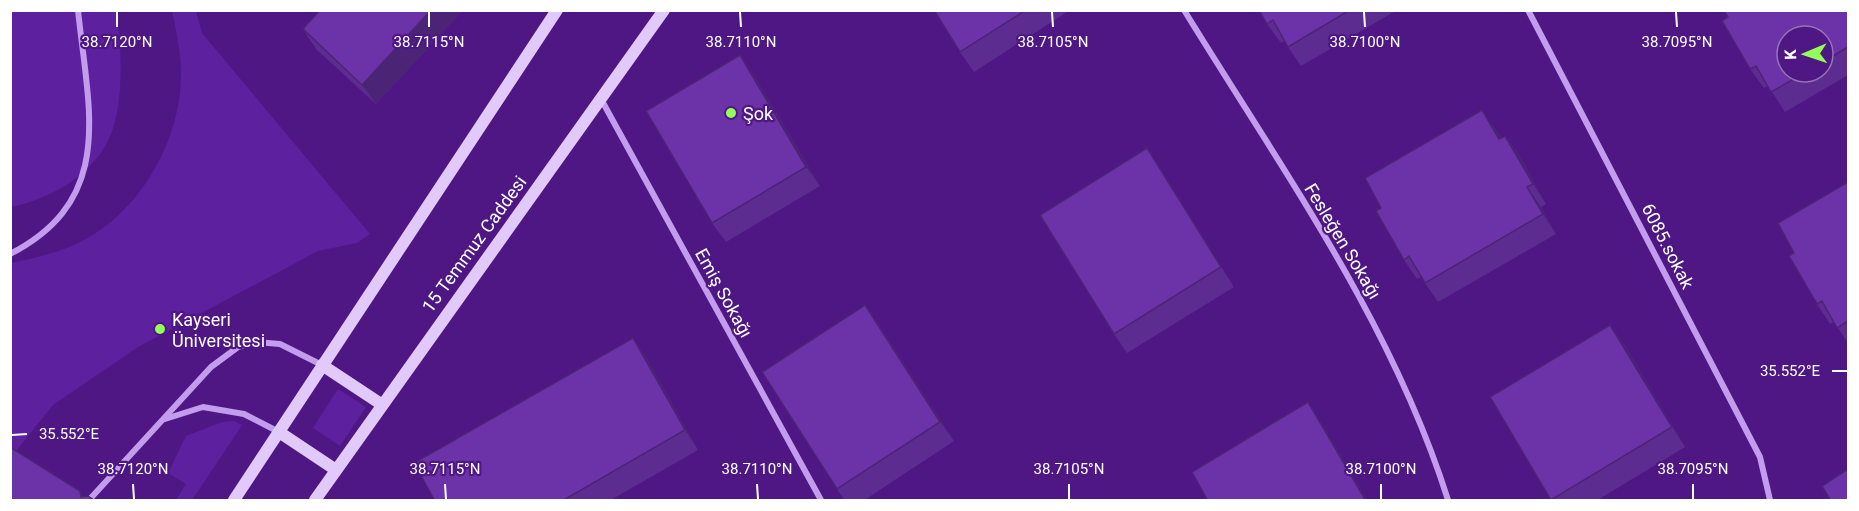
<svg xmlns="http://www.w3.org/2000/svg" width="1859" height="511" viewBox="0 0 1859 511" font-family="Roboto,sans-serif">
<style>
.green{fill:#5d209e}
.lines{fill:none;stroke-linecap:round;stroke-linejoin:round}
.minor{stroke:#c39ced;stroke-width:6}
.secondary{stroke:#e1c9f9;stroke-width:12}
.wall{fill:#5d2c91;fill-rule:evenodd}
.shaded-wall{fill:#4c2476}
.building{fill:#6c33a9;stroke:#4c2476;stroke-width:1.5}
.ticks{fill:none;stroke:#fff;stroke-width:2}
.poi-dot{fill:#93ff58;stroke:#4e1784;stroke-width:2}
.labels{text-anchor:middle;dominant-baseline:central;stroke-width:4.5;stroke-linejoin:round;paint-order:stroke}
.poi-label{font-size:18px;fill:#fff;stroke:#4e1784;text-anchor:start}
.street-label{font-size:18px;fill:#fff;stroke:#4e1784}
.ticks-label{font-size:15px;text-anchor:middle;fill:#fff;stroke:#4e1784;stroke-width:4.5;stroke-linejoin:round;paint-order:stroke}
</style>
<rect width="100%" height="100%" fill="#4e1784"/>
<g class="green">
<path d="M11 11H116C122 43 124 104 111 134 95 174 51 199 11 207Z"/>
<path d="M172 11H196L202 33 370 234 357 243 318 251 138 347 53 405 13 455 11 454V263C31 259 53 254 72 246 138 218 183 140 181 69 180 50 176 29 172 11Z"/>
<polygon points="338,389 366,407 340,446 313,428"/>
<polygon points="234,421 242,425 192,500 176,500 186,484 168,473 186,436 222,422"/>
</g>
<g class="lines">
<g class="minor">
<path d="M1184 10C1281 168 1392 322 1448 500"/>
<polyline points="1528,10 1760,457 1770,500"/>
<polyline points="601,99 821,500"/>
<path d="M10 254C117 199 88 109 78 10"/>
<polyline points="165,419 203,407 244,414 279,432"/>
<polyline points="89,500 211,367 238,347 256,342 280,344 322,365"/>
</g>
<g class="secondary">
<polyline points="322,365 381,404"/>
<polyline points="279,432 336,470"/>
<polyline points="234,500 557,10"/>
<polyline points="315,500 664,10"/>
</g>
</g>
<g class="wall">
<polygon points="320,10 463,10 376,104 316,49 303,29"/>
<polygon points="934,10 1070,10 974,72 960,52"/>
<polygon points="1259,10 1397,10 1301,66 1284,41 1281,43 1267,24"/>
<path d="M1848 10V75L1785 112 1768 86 1764 88 1750 69ZM1823 36V72H1787Z"/>
<polygon points="753,74 820,186 726,242 712,223"/>
<polygon points="1496,129 1501,138 1505,136 1519,155 1546,204 1541,207 1556,234 1438,302 1421,277 1417,279 1404,260 1381,208"/>
<polygon points="1160,168 1234,287 1127,353 1114,334"/>
<polygon points="1848,182 1848,343 1834,322 1830,324 1817,304 1794,253"/>
<polygon points="865,305 879,325 954,441 863,501 845,501 837,489"/>
<polygon points="1624,344 1685,447 1596,501 1551,501 1490,397"/>
<polygon points="646,357 698,450 609,501 435,501"/>
</g>
<g class="shaded-wall">
<polygon points="431,10 463,10 376,104 362,85"/>
<polygon points="740,55 753,74 820,186 806,167"/>
<polygon points="1482,110 1496,129 1512,158 1499,139"/>
<polygon points="1505,136 1519,155 1546,204 1533,184"/>
<polygon points="1147,148 1160,168 1234,287 1221,267"/>
<polygon points="1527,187 1541,207 1556,234 1543,214"/>
<polygon points="865,305 879,325 954,441 940,422"/>
<polygon points="1610,325 1624,344 1685,447 1672,427"/>
<polygon points="633,338 646,357 698,450 685,430"/>
<polygon points="1308,402 1321,422 1368,501 1366,501"/>
</g>
<g class="building">
<polygon points="320,10 431,10 362,85 303,29"/>
<polygon points="934,10 1026,10 960,52"/>
<polygon points="1259,10 1350,10 1288,47 1273,20 1267,24"/>
<polygon points="1724,10 1848,10 1848,47 1823,62 1823,36 1787,36 1787,72 1806,72 1771,92 1756,66 1750,69 1722,21 1728,17"/>
<polygon points="740,55 806,167 712,223 646,111"/>
<polygon points="1482,110 1499,139 1505,136 1533,184 1527,187 1543,214 1425,283 1409,256 1404,260 1376,211 1381,208 1365,178"/>
<polygon points="1147,148 1221,267 1114,334 1040,215"/>
<polygon points="1848,182 1848,321 1837,328 1822,301 1817,304 1789,256 1794,253 1778,223"/>
<polygon points="865,305 940,422 837,489 762,372"/>
<polygon points="1610,325 1672,427 1551,500 1490,397"/>
<polygon points="633,338 685,430 562,501 435,501 414,463"/>
<polygon points="1308,402 1366,501 1208,501 1192,472"/>
<polygon points="10,447 80,491 81,497 88,496 95,501 10,501"/>
<polygon points="1848,469 1848,501 1831,501 1822,486"/>
</g>
<path class="ticks" d="M117 12V27M429 12V27M740 12 741 27M1052 12 1053 27M1364 12 1365 27M1676 12 1677 27M1832 371H1847M12 435 27 434M133 484 134 499M445 484 446 499M757 484 758 499M1069 484V499M1381 484V499M1693 484V499"/>
<g class="poi-dot">
<circle cx="731" cy="113" r="6"/>
<circle cx="160" cy="329" r="6"/>
</g>
<g class="labels">
<g class="poi-label">
<text x="743" y="113">Şok</text>
<text x="172" y="319">Kayseri<tspan x="172" dy="21">Üniversitesi</tspan></text>
</g>
<g class="street-label">
<text transform="translate(1343 241) rotate(59)">Fesleğen Sokağı</text>
<text transform="translate(474 244) rotate(-54)">15 Temmuz Caddesi</text>
<text transform="translate(1668 246) rotate(63)">6085.sokak</text>
<text transform="translate(724 293) rotate(61)">Emiş Sokağı</text>
</g>
</g>
<g class="ticks-label">
<text x="117" y="47">38.7120°N</text>
<text x="429" y="47">38.7115°N</text>
<text x="741" y="47">38.7110°N</text>
<text x="1053" y="47">38.7105°N</text>
<text x="1365" y="47">38.7100°N</text>
<text x="1677" y="47">38.7095°N</text>
<text x="1790" y="376">35.552°E</text>
<text x="69" y="439">35.552°E</text>
<text x="133" y="474">38.7120°N</text>
<text x="445" y="474">38.7115°N</text>
<text x="757" y="474">38.7110°N</text>
<text x="1069" y="474">38.7105°N</text>
<text x="1381" y="474">38.7100°N</text>
<text x="1693" y="474">38.7095°N</text>
</g>
<rect width="1859" height="511" fill="none" stroke="#ffffff" stroke-width="24"/>
<g transform="translate(1805 54) rotate(268)"><circle r="28" fill="#4e1784" stroke="#9574b5" stroke-width="1.5"/>
<path d="M0-4.5L10 22L0 15L-10 22Z" fill="#93ff58"/>
<text y="-9" font-size="16" font-weight="bold" text-anchor="middle" fill="#ffffff">K</text>
</g>
</svg>
